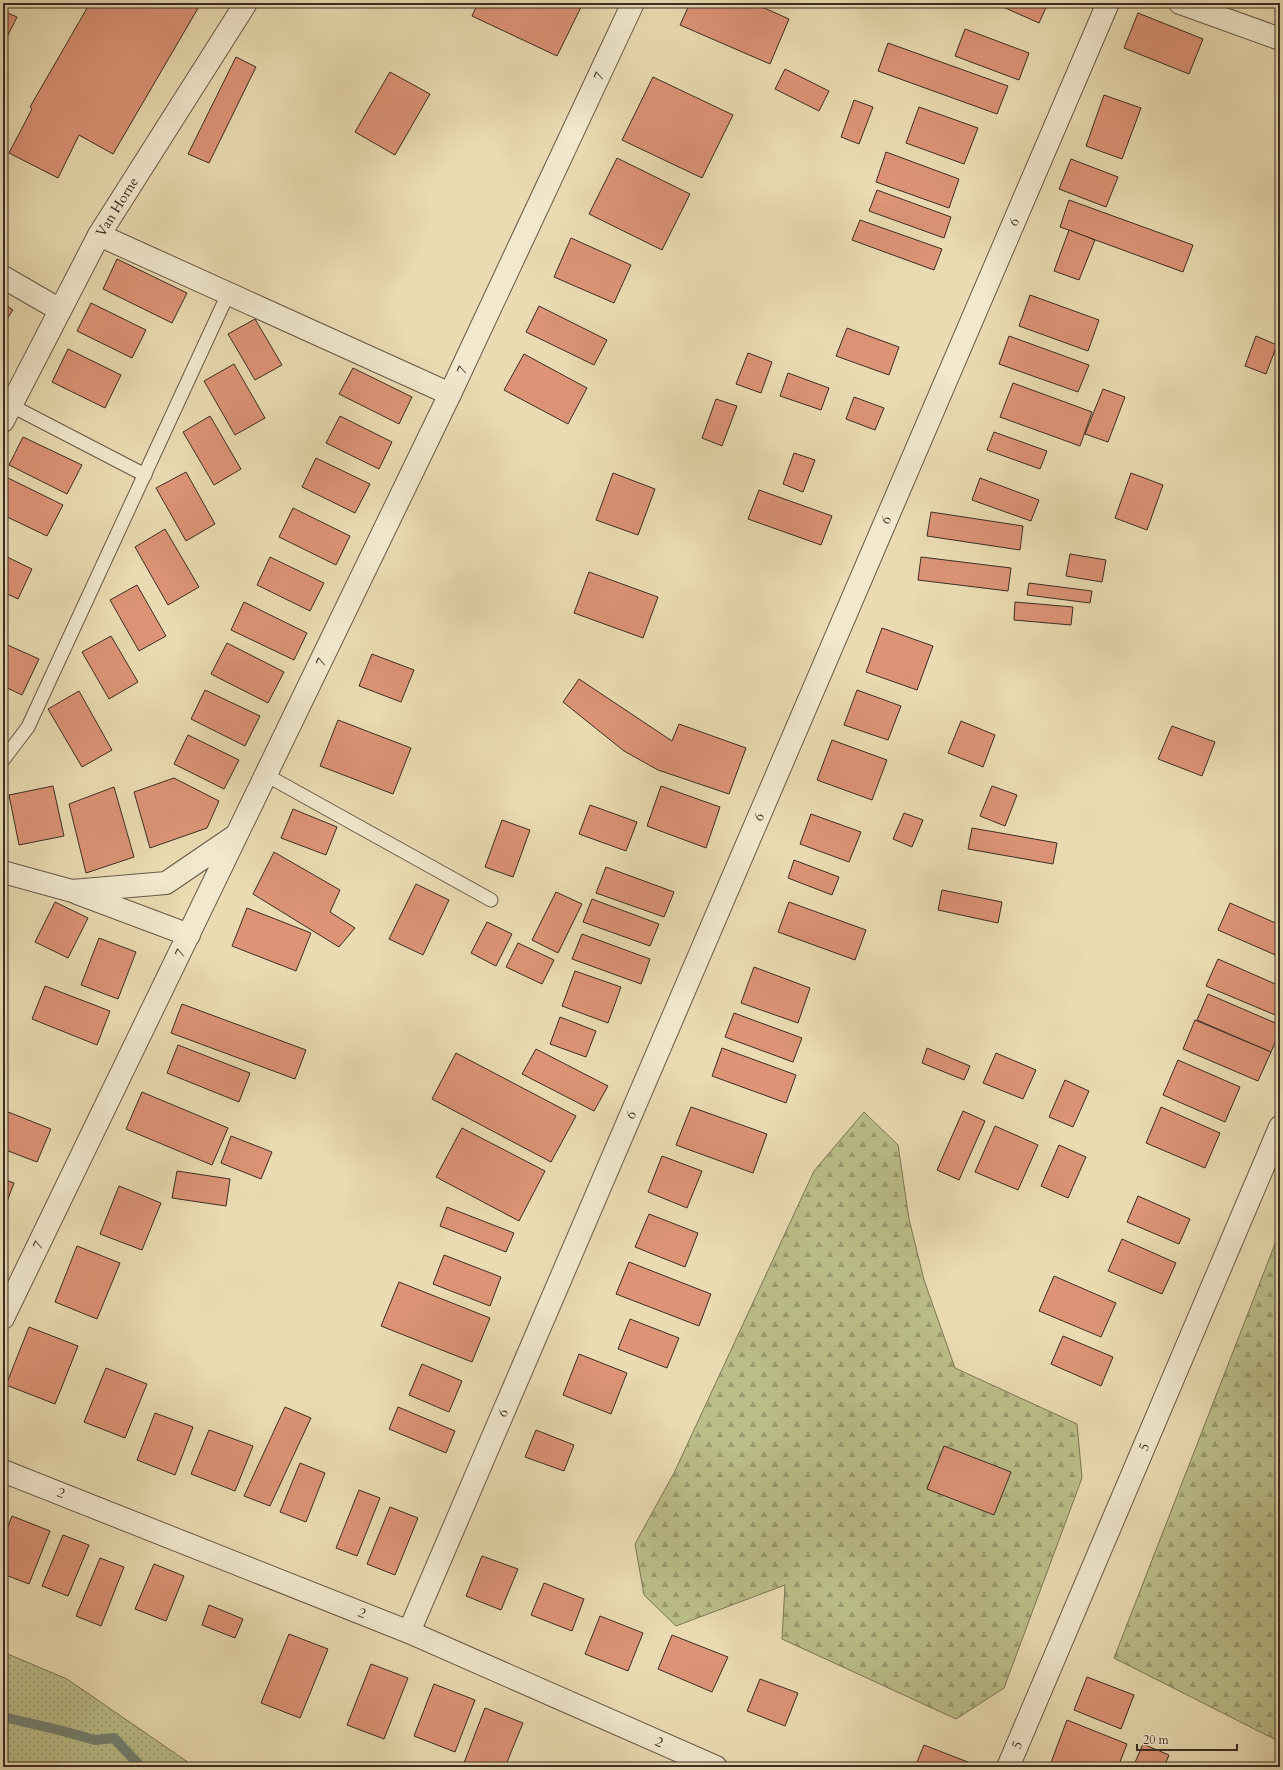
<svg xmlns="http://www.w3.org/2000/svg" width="1283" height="1770" viewBox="0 0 1283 1770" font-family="Cardo,serif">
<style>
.grass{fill:url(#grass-dots);stroke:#7b7656}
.forest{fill:url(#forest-firs);stroke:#7b7656}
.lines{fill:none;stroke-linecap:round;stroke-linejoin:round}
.stream{stroke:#738274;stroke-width:10}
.building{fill:#dc9376;stroke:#3b2d24}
.service-casing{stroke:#675848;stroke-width:15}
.minor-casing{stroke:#675848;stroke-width:24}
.service{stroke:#f1e8cd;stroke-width:13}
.minor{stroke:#f1e8cd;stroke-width:22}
.labels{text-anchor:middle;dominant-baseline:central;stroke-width:3;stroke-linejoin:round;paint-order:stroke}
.street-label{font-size:14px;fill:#3b2d24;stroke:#f1e8cd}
</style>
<defs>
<pattern id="grass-dots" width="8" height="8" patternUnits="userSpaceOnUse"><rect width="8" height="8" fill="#bbbe89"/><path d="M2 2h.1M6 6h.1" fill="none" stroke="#999b70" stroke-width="1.8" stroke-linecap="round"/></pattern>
<pattern id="forest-firs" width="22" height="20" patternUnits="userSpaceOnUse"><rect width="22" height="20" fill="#bbbe89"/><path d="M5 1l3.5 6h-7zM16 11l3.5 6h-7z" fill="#999b70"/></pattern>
</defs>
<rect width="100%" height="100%" fill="#eadbb2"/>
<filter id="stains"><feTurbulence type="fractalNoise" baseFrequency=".005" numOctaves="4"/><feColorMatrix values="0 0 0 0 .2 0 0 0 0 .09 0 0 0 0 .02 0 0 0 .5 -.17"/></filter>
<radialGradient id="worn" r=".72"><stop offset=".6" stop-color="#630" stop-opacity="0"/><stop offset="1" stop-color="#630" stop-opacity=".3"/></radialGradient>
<polygon class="grass" points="3,1652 67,1679 195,1767 3,1767"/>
<g class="forest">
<polygon points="864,1112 898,1145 909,1219 924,1280 955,1368 1077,1424 1082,1478 1004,1688 956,1719 782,1639 785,1585 676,1626 644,1595 635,1544 674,1473 814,1171"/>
<polygon points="1280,1231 1280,1742 1114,1658"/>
</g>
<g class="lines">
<polyline class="stream" points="3,1717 59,1730 95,1740 114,1738 141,1767"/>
</g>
<g class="building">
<polygon points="90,3 201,3 113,154 79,135 58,178 9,153 32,109 30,107"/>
<polygon points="478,3 583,3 557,56 472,16"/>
<polygon points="690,3 753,3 789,19 770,64 680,25"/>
<polygon points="994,3 1048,3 1039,23"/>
<polygon points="3,11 17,17 3,45"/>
<polygon points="1138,13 1203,39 1189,74 1124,48"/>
<polygon points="965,29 1029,53 1019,80 955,56"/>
<polygon points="888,43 1008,86 997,114 878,71"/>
<polygon points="236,57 256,67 209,163 188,154"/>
<polygon points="785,69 829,91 819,111 775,89"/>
<polygon points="390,72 430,94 395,155 355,132"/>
<polygon points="653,77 733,115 702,178 622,140"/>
<polygon points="1104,95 1141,108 1122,159 1086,146"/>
<polygon points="854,100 873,107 859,144 841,137"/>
<polygon points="919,107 978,128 964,164 906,143"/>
<polygon points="886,152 959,179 949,208 876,182"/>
<polygon points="617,158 690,194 662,250 589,214"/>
<polygon points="1071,159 1118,177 1106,207 1059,189"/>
<polygon points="877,190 951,217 944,238 869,211"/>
<polygon points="1069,200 1193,245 1183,272 1060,227"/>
<polygon points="860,220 942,249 934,270 852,240"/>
<polygon points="1069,230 1095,240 1079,280 1054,271"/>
<polygon points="571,238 631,265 614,303 554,277"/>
<polygon points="117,259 187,293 172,323 103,289"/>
<polygon points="1030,295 1099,320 1088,351 1019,326"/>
<polygon points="3,303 13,310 3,325"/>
<polygon points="91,303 146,330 132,358 77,331"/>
<polygon points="539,306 607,340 594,365 526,332"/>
<polygon points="255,319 282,365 255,380 228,334"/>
<polygon points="847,328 899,347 889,375 836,356"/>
<polygon points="1009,336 1089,365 1078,392 999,364"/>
<polygon points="1256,336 1277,345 1266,374 1245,366"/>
<polygon points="68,349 121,375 105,408 52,382"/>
<polygon points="748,353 772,362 761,393 736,384"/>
<polygon points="524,354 587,388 568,424 504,390"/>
<polygon points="234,364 265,418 235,435 204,381"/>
<polygon points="353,368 412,397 399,424 339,394"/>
<polygon points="788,373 829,388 821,410 780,396"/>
<polygon points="1013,383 1092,412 1080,446 1000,417"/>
<polygon points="1103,389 1125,397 1108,442 1085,434"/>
<polygon points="854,397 884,408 875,430 846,419"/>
<polygon points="716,399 737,406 722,446 702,438"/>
<polygon points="210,416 241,469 214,485 183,432"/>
<polygon points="340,416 392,442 379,469 326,443"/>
<polygon points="994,432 1047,451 1040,469 987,450"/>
<polygon points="23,437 82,465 67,494 9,465"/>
<polygon points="794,453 815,460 803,492 783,484"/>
<polygon points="316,458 370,484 355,513 302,487"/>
<polygon points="186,472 215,524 186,541 156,488"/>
<polygon points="613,473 655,489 638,535 596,520"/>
<polygon points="1131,473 1163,485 1147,530 1115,518"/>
<polygon points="6,477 63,505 47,536 3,515 3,483"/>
<polygon points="980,478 1039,500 1031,521 972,500"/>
<polygon points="759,490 832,516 821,545 748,519"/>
<polygon points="293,508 350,536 336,565 279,537"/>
<polygon points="931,512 1023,526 1020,550 927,536"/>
<polygon points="165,529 199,587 168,605 135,547"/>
<polygon points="1070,554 1106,560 1102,582 1066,576"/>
<polygon points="3,555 32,569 18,599 3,592"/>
<polygon points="270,557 324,583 310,611 257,585"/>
<polygon points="921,557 1011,568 1008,591 918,580"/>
<polygon points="589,572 658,597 643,638 574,613"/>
<polygon points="1029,583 1092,591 1090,603 1027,595"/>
<polygon points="137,585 166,636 139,651 110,600"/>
<polygon points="244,602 307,633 294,660 231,630"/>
<polygon points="1015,602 1073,607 1071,625 1014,620"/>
<polygon points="882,628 933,646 917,690 866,672"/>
<polygon points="111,636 138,682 109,699 82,652"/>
<polygon points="3,643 39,659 22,695 3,686"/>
<polygon points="227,643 284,672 268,703 211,674"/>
<polygon points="372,654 414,670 401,702 359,686"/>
<polygon points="579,679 672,741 679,724 746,748 729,794 658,770 624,751 563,702"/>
<polygon points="205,690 260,716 245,746 191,719"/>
<polygon points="857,690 901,706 888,740 844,725"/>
<polygon points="79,691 112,750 82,767 48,709"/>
<polygon points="338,720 411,748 393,794 320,766"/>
<polygon points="961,721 995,735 983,767 948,753"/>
<polygon points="1172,726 1215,742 1202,776 1158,759"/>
<polygon points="188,735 239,760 224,789 174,764"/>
<polygon points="832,740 887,760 872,800 817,780"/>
<polygon points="174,778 219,801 207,828 150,848 134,792"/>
<polygon points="53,786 64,836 19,845 9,795"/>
<polygon points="661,786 720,807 706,848 647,826"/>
<polygon points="992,786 1017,795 1005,826 980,816"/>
<polygon points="114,787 134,857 86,873 69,804"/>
<polygon points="590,805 637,822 626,851 579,834"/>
<polygon points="293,809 337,827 326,855 281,838"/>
<polygon points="904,813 923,820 912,847 893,839"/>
<polygon points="811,814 861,832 849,862 800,844"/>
<polygon points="502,820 530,830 513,877 485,867"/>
<polygon points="972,828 1057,843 1053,864 968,849"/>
<polygon points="274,852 340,890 330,912 355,928 339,947 253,894"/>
<polygon points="794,860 839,877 832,895 788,878"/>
<polygon points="606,867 674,892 664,917 596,893"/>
<polygon points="416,884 449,900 423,955 389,939"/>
<polygon points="942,890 1002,902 998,923 938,910"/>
<polygon points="556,892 582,904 558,953 532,940"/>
<polygon points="592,899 659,924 650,946 583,922"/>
<polygon points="55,902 88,918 68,958 35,942"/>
<polygon points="789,902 866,930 855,960 778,932"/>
<polygon points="1230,903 1280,925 1280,957 1218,930"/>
<polygon points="247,908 311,933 296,971 232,946"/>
<polygon points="487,922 512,934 496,966 471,953"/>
<polygon points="582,934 650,959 641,984 572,959"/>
<polygon points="99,938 136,952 118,999 81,985"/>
<polygon points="518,943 554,960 542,984 506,967"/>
<polygon points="1218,959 1280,986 1280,1017 1206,986"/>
<polygon points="754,967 810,988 798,1023 741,1003"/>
<polygon points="575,971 621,987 608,1023 562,1006"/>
<polygon points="45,986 110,1011 97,1045 32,1019"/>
<polygon points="1208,994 1280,1025 1280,1031 1271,1052 1197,1020"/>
<polygon points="182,1004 306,1050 295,1079 171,1033"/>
<polygon points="734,1013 802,1038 793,1062 725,1037"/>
<polygon points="560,1017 596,1031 586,1057 550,1044"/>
<polygon points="1195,1020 1271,1052 1258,1081 1183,1049"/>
<polygon points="178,1045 250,1073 239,1102 167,1073"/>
<polygon points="722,1048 796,1075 786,1103 712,1076"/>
<polygon points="927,1048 970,1066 964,1080 922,1063"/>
<polygon points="536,1049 608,1086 594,1111 522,1074"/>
<polygon points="456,1053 576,1116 551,1162 432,1099"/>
<polygon points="996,1053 1036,1070 1023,1099 983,1083"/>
<polygon points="1178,1060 1240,1087 1225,1122 1163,1095"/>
<polygon points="1065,1080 1089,1091 1073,1127 1049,1117"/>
<polygon points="142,1092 228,1128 212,1165 126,1129"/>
<polygon points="691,1107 767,1134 753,1173 676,1145"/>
<polygon points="1161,1107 1220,1133 1205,1168 1146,1143"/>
<polygon points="3,1110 51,1129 37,1162 3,1149"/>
<polygon points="963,1111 985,1121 959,1180 937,1170"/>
<polygon points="995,1126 1038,1145 1018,1190 975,1172"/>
<polygon points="462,1128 545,1171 519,1221 436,1177"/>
<polygon points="231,1136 272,1152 261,1179 221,1163"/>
<polygon points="1059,1145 1086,1157 1068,1198 1041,1186"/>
<polygon points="662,1156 702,1171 687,1208 648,1192"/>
<polygon points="177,1171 230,1179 226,1206 172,1198"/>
<polygon points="3,1179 14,1183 3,1212"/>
<polygon points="119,1186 161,1203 142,1250 100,1234"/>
<polygon points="1138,1196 1190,1219 1179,1244 1127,1222"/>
<polygon points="447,1207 514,1233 506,1252 440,1226"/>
<polygon points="649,1214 698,1233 685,1267 635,1247"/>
<polygon points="1122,1239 1176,1263 1162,1294 1108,1271"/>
<polygon points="77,1246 120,1263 97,1319 55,1302"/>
<polygon points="444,1255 501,1277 490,1306 433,1284"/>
<polygon points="629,1262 711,1294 699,1326 616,1294"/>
<polygon points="1054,1276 1116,1303 1101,1337 1039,1311"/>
<polygon points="399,1282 490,1318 472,1362 381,1326"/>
<polygon points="630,1319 679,1338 667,1368 618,1349"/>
<polygon points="29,1327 78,1346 55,1404 6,1385"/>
<polygon points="1063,1336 1113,1357 1101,1386 1051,1364"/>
<polygon points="579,1354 627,1373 611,1414 563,1395"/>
<polygon points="422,1364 462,1381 449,1412 409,1395"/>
<polygon points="106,1368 147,1384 125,1438 84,1422"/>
<polygon points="285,1407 311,1418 270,1506 244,1496"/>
<polygon points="398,1407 455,1431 446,1453 389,1429"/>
<polygon points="155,1413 193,1427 175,1475 137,1460"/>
<polygon points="209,1430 253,1446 235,1491 191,1474"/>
<polygon points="536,1430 574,1445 564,1471 525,1457"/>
<polygon points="944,1446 1011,1472 994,1515 927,1489"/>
<polygon points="300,1463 325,1473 306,1522 280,1512"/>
<polygon points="359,1490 380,1498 357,1556 336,1548"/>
<polygon points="390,1507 418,1518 395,1575 367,1564"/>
<polygon points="12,1516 50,1531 29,1584 3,1574 3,1540"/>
<polygon points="63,1535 89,1545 68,1596 42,1586"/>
<polygon points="482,1556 518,1569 501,1610 466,1596"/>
<polygon points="100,1558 124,1567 101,1626 76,1616"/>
<polygon points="154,1564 184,1576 166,1621 135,1609"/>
<polygon points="544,1583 584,1599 572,1631 531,1615"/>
<polygon points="209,1605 243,1619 235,1638 202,1625"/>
<polygon points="600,1616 643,1633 628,1671 585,1654"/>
<polygon points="289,1634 328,1649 300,1718 261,1703"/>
<polygon points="672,1635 728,1657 712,1692 658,1669"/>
<polygon points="371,1664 408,1678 384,1739 347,1725"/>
<polygon points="1087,1677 1134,1695 1121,1729 1074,1710"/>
<polygon points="760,1679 798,1693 785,1726 747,1711"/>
<polygon points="434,1684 475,1700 455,1752 414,1736"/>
<polygon points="485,1708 523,1723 505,1767 474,1767 464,1763"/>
<polygon points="1067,1720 1127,1744 1118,1767 1055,1767 1050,1765"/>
<polygon points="1143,1744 1169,1755 1164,1767 1133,1767"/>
<polygon points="924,1745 973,1764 972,1767 915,1767"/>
</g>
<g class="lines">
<defs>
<g id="service">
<polyline points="10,405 145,475"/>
<polyline points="3,760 28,727 228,294"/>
<polyline points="266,775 491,900"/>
</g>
<g id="minor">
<polyline points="1180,3 1280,39"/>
<polyline points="99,235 450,394"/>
<polyline points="3,277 60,310"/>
<polyline points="3,421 99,235 246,3"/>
<polyline points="3,872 72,891 166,883 235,836"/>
<polyline points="77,893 189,935"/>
<polyline points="3,1318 450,394 633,3"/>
<polyline points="3,1471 409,1632 716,1767"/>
<polyline points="409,1632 1108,3"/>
<polyline points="1008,1767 1280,1127"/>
</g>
</defs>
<use href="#service" class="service-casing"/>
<use href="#minor" class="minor-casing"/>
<use href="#service" class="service"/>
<use href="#minor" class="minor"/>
</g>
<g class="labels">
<g class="street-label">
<text transform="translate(599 76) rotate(-65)">7</text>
<text transform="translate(117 207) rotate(-58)">Van Horne</text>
<text transform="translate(1014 222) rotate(-67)">6</text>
<text transform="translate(462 370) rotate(-65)">7</text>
<text transform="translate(886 520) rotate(-67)">6</text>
<text transform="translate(321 662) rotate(-64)">7</text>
<text transform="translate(759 817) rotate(-67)">6</text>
<text transform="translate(180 953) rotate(-64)">7</text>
<text transform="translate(631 1115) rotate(-67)">6</text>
<text transform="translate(38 1245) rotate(-64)">7</text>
<text transform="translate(503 1413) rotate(-67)">6</text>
<text transform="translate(1144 1447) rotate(-67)">5</text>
<text transform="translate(61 1493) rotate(22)">2</text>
<text transform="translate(362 1613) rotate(22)">2</text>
<text transform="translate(659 1742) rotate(24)">2</text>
<text transform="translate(1017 1745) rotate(-67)">5</text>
</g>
</g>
<rect width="1283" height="1770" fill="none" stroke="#eadbb2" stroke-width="16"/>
<rect x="4" y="4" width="1275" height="1762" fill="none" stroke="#3b2d24" stroke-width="2"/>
<rect x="8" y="8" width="1267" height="1754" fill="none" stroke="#3b2d24"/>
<path d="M1137 1744v6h100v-6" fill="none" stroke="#3b2d24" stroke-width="2"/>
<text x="1143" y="1744" font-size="12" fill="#3b2d24" stroke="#f1e8cd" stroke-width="3" paint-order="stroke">20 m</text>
<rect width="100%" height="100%" filter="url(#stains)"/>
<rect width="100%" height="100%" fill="url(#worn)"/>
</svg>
